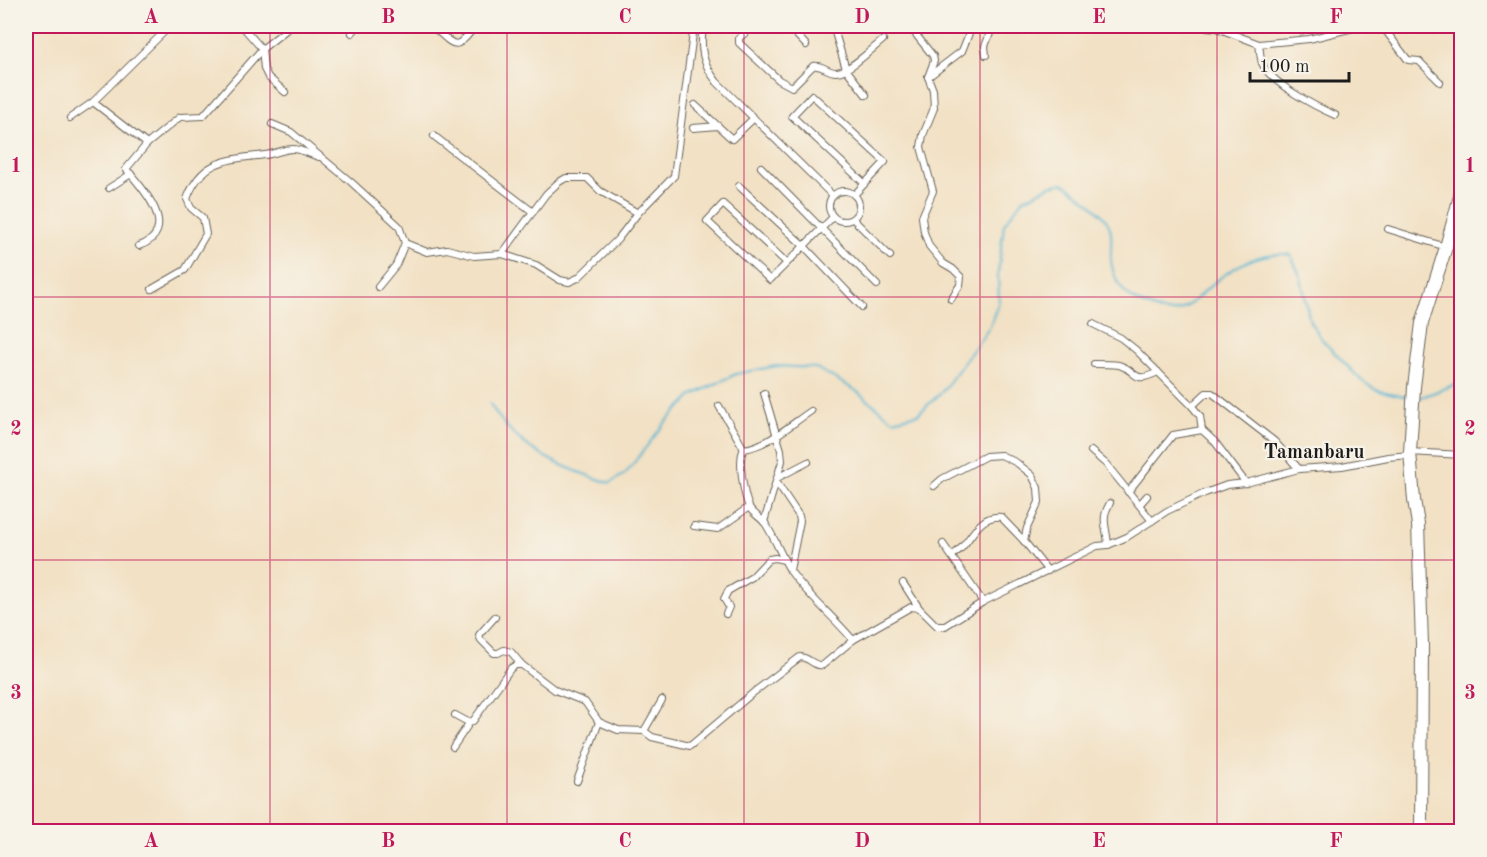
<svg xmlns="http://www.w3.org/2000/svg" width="1487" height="857" viewBox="0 0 1487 857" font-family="'Old Standard TT',serif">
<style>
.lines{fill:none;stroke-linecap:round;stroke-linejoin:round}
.stream{stroke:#54b4d2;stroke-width:2}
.street-casing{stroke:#676157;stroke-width:8}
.highway-casing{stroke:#676157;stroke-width:14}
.street{stroke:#fff;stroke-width:6}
.highway{stroke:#fff;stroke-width:12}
.grid{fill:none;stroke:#c2185b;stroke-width:1.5;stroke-opacity:0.55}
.labels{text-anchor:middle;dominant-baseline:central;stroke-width:4.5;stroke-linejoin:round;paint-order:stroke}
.quarter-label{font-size:20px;font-weight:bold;fill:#1c1c1c;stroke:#f7f3e8}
.neatline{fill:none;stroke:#c2185b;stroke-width:2}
.grid-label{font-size:20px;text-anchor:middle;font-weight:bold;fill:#c2185b}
</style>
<rect width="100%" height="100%" fill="#f7f3e8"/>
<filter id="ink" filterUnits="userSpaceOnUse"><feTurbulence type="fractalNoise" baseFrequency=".0167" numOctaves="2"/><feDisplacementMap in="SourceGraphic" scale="12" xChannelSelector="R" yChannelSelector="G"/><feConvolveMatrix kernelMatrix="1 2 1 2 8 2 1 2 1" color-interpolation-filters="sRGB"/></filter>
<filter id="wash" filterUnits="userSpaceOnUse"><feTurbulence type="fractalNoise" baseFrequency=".008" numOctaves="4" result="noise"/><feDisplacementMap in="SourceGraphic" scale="24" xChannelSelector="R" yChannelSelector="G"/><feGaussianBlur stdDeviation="1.35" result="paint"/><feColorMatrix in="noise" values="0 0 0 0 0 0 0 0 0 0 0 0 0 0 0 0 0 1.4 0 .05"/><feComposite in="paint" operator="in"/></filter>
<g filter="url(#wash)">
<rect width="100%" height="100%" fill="#f2e1c4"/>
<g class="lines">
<g class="stream">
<polyline points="1419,398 1462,382"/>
<path d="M490 404C518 451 560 467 610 483L625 474 665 423 693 395 736 374 776 366 816 368 855 390 893 420 918 414 942 392 989 328 999 301 998 274 1004 224 1022 200 1050 186 1064 183C1077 193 1105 212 1110 228 1113 237 1110 250 1111 260 1115 293 1136 305 1166 312 1184 316 1203 291 1215 282 1236 265 1264 250 1291 255L1301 278 1310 322 1324 342 1362 381 1376 390 1408 397"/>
</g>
</g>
</g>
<g filter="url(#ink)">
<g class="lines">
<defs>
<g id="street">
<polyline points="242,26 262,49 264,69 268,77 285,92"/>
<path d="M432 26C455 46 455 53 475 26"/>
<path d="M703 26C700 49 702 63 717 82L833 196"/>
<path d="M754 26 739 38V43L779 80 792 87 813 66C822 64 827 72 836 72 849 72 872 49 883 40"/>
<polyline points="788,26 806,45"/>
<polyline points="833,26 846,69 866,95"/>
<polyline points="909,26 933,56 934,61 928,77 933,90 934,108 923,135 921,147 933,191 922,217 924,232 929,246 943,263 953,269 961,277 960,285 951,299"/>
<polyline points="1029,26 1063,28 1087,26"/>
<polyline points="1168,26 1186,26"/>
<polyline points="1198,26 1217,28 1259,44 1309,39 1361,26"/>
<polyline points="1382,26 1408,60 1419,61 1440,82"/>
<polyline points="352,33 358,26"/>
<path d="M1259 44C1260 49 1260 57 1262 63 1270 83 1316 107 1335 115"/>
<polyline points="986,55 985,46 993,26"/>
<polyline points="928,77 962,51 972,26"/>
<polyline points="93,102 147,144"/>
<polyline points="695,105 732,139 754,118"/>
<polyline points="70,118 93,102 170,26"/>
<polyline points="272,124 291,132 351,182 399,226 405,243 427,252 447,249 474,256 502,254 536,265 560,280 569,282 578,278 618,239 638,213 674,176 694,26"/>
<polyline points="693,128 718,126"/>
<polyline points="434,136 533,212"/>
<polyline points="761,167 877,285"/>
<polyline points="739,186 804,246 862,307"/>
<polyline points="109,188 131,174"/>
<circle cx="844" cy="206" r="15"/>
<polyline points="854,195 885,162 812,95 792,116 864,183"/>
<polyline points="853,219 890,256"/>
<polyline points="1388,229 1446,247"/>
<path d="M139 246C181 231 144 189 126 169L147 144 180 117 203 116 262 49 291 26"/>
<polyline points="502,254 546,194 559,182 566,178 587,178 600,191 638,213"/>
<polyline points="787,263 723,204 707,221 770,280 833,217"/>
<polyline points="378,287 396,265 405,243"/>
<path d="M152 289 185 270 206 234 203 218 191 208 187 199C202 158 229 160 265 155 274 154 284 149 293 149 301 149 311 155 319 157"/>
<polyline points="1093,324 1121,338 1136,350 1192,406 1200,416 1202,430 1215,442 1246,483"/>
<path d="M1094 364C1102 364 1111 364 1119 365 1139 371 1131 385 1158 372"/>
<polyline points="764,393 781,450 782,461 764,522"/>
<polyline points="719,406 744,449"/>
<polyline points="1192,406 1206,393 1212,393 1274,441 1299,469"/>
<path d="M811 411C790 425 769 445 744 449 737 459 744 495 749 507 753 514 760 517 765 523 775 538 781 556 791 572 809 597 833 616 853 640"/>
<polyline points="1091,451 1106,464 1152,521"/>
<polyline points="1410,452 1462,455"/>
<polyline points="779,477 808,462"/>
<polyline points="777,483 799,516 800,521 790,570"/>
<polyline points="934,486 942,479 986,456 1001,455 1017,463 1032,475 1038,488 1039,502 1027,528 1024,541"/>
<polyline points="1128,492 1173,435 1202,430"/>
<polyline points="1140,504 1147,496"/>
<polyline points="694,526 718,529 749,507"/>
<polyline points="943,544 983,602"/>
<path d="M1108 545C1107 527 1100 519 1110 503"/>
<path d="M952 556C955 553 960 550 963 546 974 533 981 515 1001 517L1024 541 1048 571"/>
<polyline points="903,583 919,608"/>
<polyline points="726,614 729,607 724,599 728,591 752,577 769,559 775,558 784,560"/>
<polyline points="495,617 479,635 481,640 494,653 498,653 504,650 511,652 522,665"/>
<path d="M455 715 468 722 473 721 511 668 516 665H522L555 690 585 702 599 722 618 730 644 731 652 737 690 746 754 692 800 657C809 657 814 667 823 665L853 640 911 607 919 608 937 626H945L983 602 1097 546 1108 545 1127 537 1167 511 1205 493 1227 485 1246 483 1299 469 1342 466 1388 457 1410 455"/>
<polyline points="644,731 662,700"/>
<polyline points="453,747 470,722"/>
<polyline points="577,781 599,722"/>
</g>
<polyline id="highway" points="1421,832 1422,644 1418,524 1414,500 1410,452 1414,387 1422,323 1446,247 1462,189"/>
</defs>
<use href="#street" class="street-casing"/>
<use href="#highway" class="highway-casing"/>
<use href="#street" class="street"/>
<use href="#highway" class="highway"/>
</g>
</g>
<path class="grid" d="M270 26V832M507 26V832M744 26V832M980 26V832M1217 26V832M26 297H1462M26 560H1462"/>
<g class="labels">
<g class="quarter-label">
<text x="1314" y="453">Tamanbaru</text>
</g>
</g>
<rect width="1487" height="857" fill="none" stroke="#f7f3e8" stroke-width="66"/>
<path d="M1250 72v9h99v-9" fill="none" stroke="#1c1c1c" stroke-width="3"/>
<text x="1259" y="72" font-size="18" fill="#1c1c1c" stroke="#f7f3e8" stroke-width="4.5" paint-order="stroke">100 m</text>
<rect x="33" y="33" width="1421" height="791" class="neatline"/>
<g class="grid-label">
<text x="151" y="23">A</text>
<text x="388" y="23">B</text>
<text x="625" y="23">C</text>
<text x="862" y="23">D</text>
<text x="1099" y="23">E</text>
<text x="1336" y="23">F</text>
<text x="16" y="172">1</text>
<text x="1470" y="172">1</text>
<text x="16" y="435">2</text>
<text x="1470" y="435">2</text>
<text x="16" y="699">3</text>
<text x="1470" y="699">3</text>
<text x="151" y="847">A</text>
<text x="388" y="847">B</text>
<text x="625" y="847">C</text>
<text x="862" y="847">D</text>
<text x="1099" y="847">E</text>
<text x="1336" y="847">F</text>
</g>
</svg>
